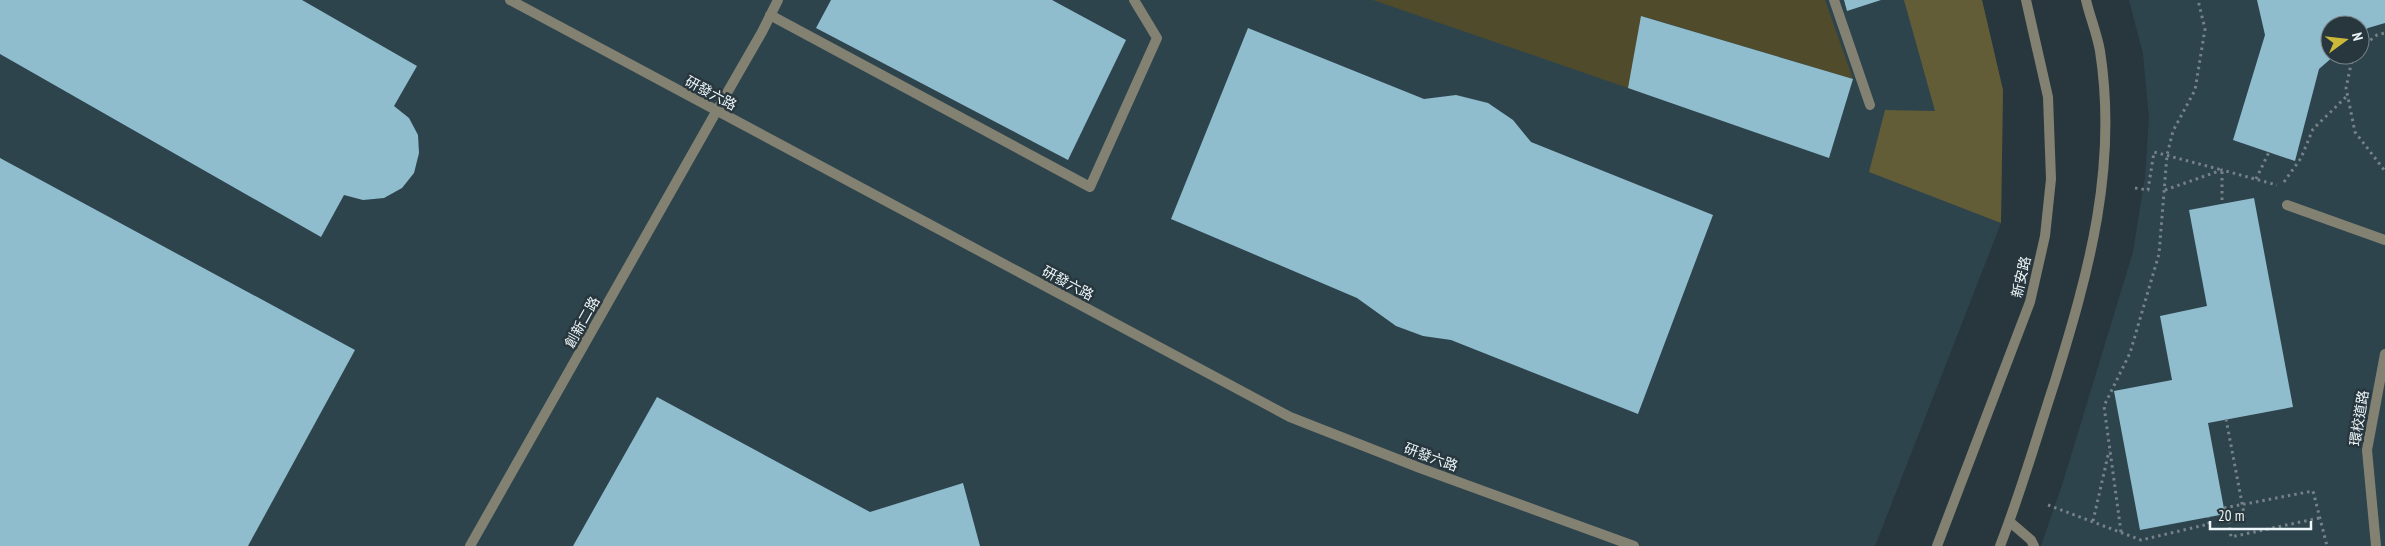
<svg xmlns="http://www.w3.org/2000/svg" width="2385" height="546" viewBox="0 0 2385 546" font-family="'PT Sans Narrow','Noto Sans TC',sans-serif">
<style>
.built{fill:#2e444d;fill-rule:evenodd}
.green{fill:#504b2b}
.forest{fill:#625c37}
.building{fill:#8fbdce}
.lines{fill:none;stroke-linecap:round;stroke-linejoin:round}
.path{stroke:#768288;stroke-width:3;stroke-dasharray:2.5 4;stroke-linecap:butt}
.service{stroke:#838171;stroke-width:10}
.minor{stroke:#838171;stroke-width:10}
.tertiary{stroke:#838171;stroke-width:10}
.labels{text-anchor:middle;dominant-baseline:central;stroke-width:5;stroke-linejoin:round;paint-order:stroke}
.street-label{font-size:14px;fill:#edf6fa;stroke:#28373d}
</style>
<rect width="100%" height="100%" fill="#28373d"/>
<g class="built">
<polygon points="0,0 1982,0 2003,90 2001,223 1875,546 0,546"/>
<path d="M2129 0H2385V546H2041L2063 482 2133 252 2145 177 2149 118 2143 54ZM2330 25H2360V55H2330Z"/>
</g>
<polygon class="green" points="1373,0 1825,0 1853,79 1642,16 1628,88"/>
<polygon class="forest" points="1904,0 1982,0 2003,90 2001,223 1869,172 1885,110 1935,111"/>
<g class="building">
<polygon points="0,0 302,0 417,66 394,106 409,118 418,135 419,153 414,173 402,188 384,198 363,200 344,195 321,237 0,54"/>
<polygon points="831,0 1052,0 1126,40 1068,160 816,28"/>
<polygon points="1844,0 1881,0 1847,11"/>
<polygon points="2257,0 2385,0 2385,23 2368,28 2360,34 2360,25 2330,25 2330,55 2335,55 2319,69 2295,161 2233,140 2265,35"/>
<polygon points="1641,16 1853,79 1829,158 1628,88"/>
<polygon points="1248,28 1424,99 1456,95 1488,103 1513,120 1531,142 1713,215 1638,414 1451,340 1423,336 1396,326 1357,298 1171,219"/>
<polygon points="0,158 355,350 248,546 0,546"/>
<polygon points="2254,198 2293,407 2208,423 2225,514 2140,530 2114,391 2172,380 2160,316 2207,306 2189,210"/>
<polygon points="657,397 870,512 963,483 980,546 573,546"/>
</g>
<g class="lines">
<g class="path">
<polyline points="2360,48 2377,35 2385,33"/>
<polyline points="2353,55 2346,88 2355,132 2385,171"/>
<polyline points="2256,179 2269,152"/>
<polyline points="2284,182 2301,158 2313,129 2347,96"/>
<polyline points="2135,188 2148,190 2154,152 2222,170 2222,204"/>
<polyline points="2165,190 2222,170 2277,185"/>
<polyline points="2226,419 2245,519 2229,522 2231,537 2319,518"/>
<polyline points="2048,505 2141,540 2209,524 2208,517"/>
<polyline points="2224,508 2313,491 2327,546"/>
<polyline points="2093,521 2109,451"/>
<polyline points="2121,532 2104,406 2130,353 2159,254 2167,155 2173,131 2195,90 2205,29 2198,0"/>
</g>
<g class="service">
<polyline points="1834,0 1870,105"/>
<polyline points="770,15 1090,187 1157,38 1134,0"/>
<polyline points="716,112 762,32 778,0"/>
<polyline points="2287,205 2385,240"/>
<polyline points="2010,522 2031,540 2034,546"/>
<polyline points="2376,546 2367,450 2385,354"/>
</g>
<g class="minor">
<polyline points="510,0 1290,417 1420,468 1634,546"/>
<polyline points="470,546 716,112"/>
</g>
<g class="tertiary">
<polyline points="1937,546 2030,302 2045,236 2051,179 2048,97 2026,0"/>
<path d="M2000 546C2021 492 2037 436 2055 381 2089 271 2118 167 2100 51 2097 34 2090 17 2086 0"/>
</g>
</g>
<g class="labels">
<g class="street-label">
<text transform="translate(711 93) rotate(28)">研發六路</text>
<text transform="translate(2021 277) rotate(-77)">新安路</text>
<text transform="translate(1068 283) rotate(28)">研發六路</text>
<text transform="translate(582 322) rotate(-61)">創新二路</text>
<text transform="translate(2359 418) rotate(-81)">環校道路</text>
<text transform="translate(1431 457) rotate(20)">研發六路</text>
</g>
</g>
<g transform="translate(2345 40) rotate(75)"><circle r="24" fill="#28373d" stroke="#778389"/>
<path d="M0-4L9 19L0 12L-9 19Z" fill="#ccb939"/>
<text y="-8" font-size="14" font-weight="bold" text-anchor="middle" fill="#edf6fa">N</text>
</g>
<path d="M2210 521v8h101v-8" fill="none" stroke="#edf6fa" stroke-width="2.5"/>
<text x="2218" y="521" font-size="15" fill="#edf6fa" stroke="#28373d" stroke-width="4" paint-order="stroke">20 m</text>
</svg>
